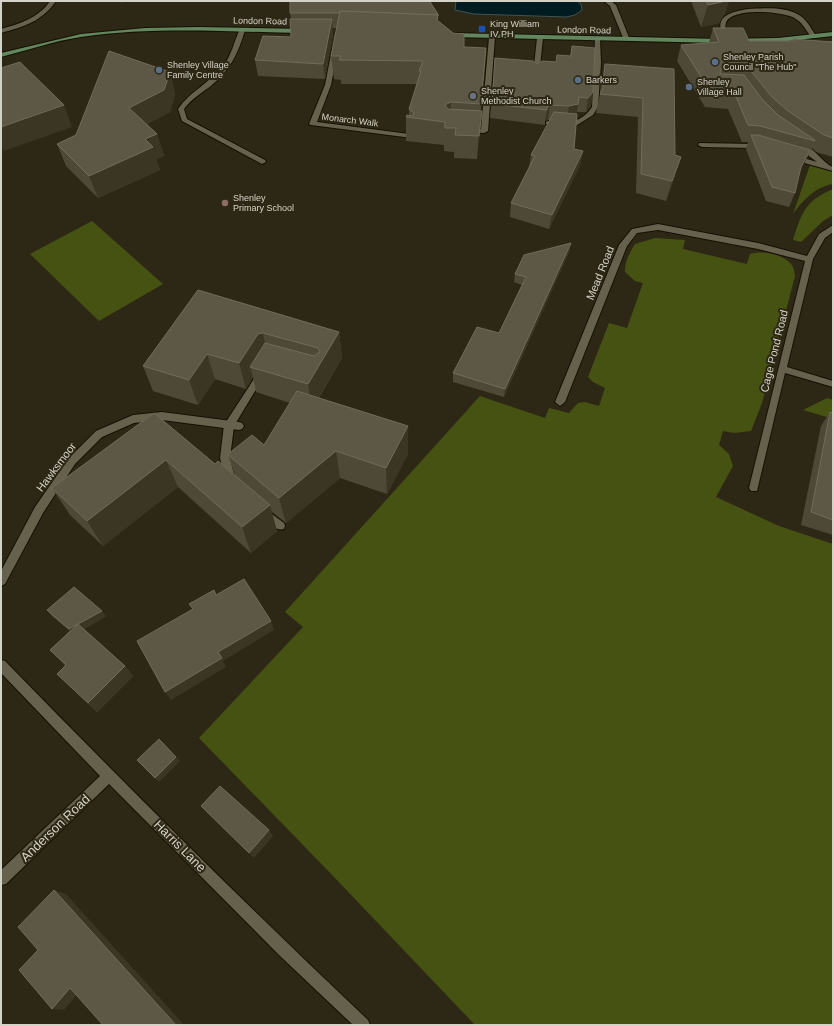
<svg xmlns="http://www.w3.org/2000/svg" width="834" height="1026" viewBox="0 0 834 1026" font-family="Helvetica,sans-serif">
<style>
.green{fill:#465212}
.water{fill:#001c21;stroke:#405353}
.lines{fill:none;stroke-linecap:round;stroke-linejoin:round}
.lane-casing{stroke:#151002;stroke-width:2}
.street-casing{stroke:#151002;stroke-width:2}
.secondary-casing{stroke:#151002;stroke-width:2}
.lane{fill:#66614d;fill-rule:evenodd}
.street{fill:#66614d;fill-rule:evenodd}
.secondary{fill:#62865e;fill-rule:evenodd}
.wall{fill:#4e4937}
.shaded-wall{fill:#3b3623}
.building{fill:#5d5846;stroke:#706b5a}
.transit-dot{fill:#1a4fb4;stroke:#2d2815;stroke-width:1.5}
.service-dot{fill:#5c6f8a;stroke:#2d2815;stroke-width:1.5}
.worship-dot{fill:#6b7280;stroke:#2d2815;stroke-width:1.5}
.education-dot{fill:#8d6e63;stroke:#2d2815;stroke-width:1.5}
.labels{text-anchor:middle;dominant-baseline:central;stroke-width:4;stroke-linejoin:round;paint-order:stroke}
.far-street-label{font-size:9px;fill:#d5d3c7;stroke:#2d2815}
.far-poi-label{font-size:9px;fill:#d5d3c7;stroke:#2d2815;text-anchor:start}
.street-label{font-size:11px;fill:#d5d3c7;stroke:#2d2815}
.near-street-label{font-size:13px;fill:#d5d3c7;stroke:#2d2815}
</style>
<rect width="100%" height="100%" fill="#2d2815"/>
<g class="green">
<path d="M810 165 833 171V184C815 187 803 200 793 214Z"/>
<path d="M833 189V215L823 221 801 242 793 240C802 212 805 201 833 189Z"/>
<polygon points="92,221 163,284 99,321 30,254"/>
<path d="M655 238 685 240 683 249 747 264 750 254C761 250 783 254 791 264 794 267 794 271 795 276L762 403 751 431 734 433 723 431 719 445 729 454 733 466 716 497 779 526 833 544V1025H475L335 878 199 738 303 627 285 612 480 396 545 418 549 408 569 413 578 403 585 402 599 406 605 388 593 382 588 377 609 323 627 328 643 283 635 281 625 272C624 263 630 252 635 244Z"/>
<polygon points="827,398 833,400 833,419 803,410"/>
</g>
<polygon class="water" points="456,1 577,1 581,4 582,10 575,15 566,17 474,14 455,10"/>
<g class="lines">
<defs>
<g id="lane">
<path d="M50 1H56C43 21 23 27 1 33V29C19 24 39 18 50 1Z"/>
<polygon points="604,1 611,1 616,5 630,40 629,41 624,40 610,6"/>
<path d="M748 9C764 8 789 6 802 17 808 22 812 30 817 37L812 38C807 32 803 23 796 19 785 11 730 7 726 23 724 29 728 36 730 41L725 42C713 18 725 13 748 9Z"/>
<path d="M240 29 245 30C239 52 230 70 212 85 202 93 192 98 184 109L187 119 265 160 266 162 262 164 182 121 178 109C190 91 210 83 223 66 232 55 234 41 240 29Z"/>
<polygon points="492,35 495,37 488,131 484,133 465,132 465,128 481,129 489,37"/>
<polygon points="540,36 543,38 539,75 536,77 533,75 537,38"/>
<path d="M595 38 600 39 601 63 598 107 593 115 574 127 546 124V122L548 121C567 122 580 125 592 107Z"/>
<polygon points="335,47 338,49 331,85 317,122 409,134 413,136 412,138 311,125 309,124 325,85 332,49"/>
<polygon points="699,143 753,144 764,148 760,150 753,148 702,147 698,145"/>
<path d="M797 143C811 142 822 163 833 167V171L790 159V155H793L817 162 797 147Z"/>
<polygon points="262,370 266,373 234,426 230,458 236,483 234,486 228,486 226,483 220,458 224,425 259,371"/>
<path d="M265 509 284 523 285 526 284 529C276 532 263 520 260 513L261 510Z"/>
</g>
<g id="street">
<polygon points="658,224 758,243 807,256 819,234 833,225 833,232 825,238 813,259 787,367 833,381 833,387 785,373 757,491 751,491 749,488 805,261 758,249 658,230 637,233 627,246 565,402 560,406 555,402 619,245 632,229"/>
<polygon points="162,412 239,422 242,423 244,426 242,429 239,430 162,420 134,423 102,437 75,464 43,513 5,584 1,586 1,571 35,507 69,458 96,431 133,415"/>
<path d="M1 660 5 661C124 783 244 903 368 1020L370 1025H353L279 955 109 784 6 884 1 885V870L100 776 1 673Z"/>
</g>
<g id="secondary">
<path d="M145 28 198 27 304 29 307 31 304 33C230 32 155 26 81 37 54 41 28 50 1 57V53L81 34Z"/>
<polygon points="833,32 833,36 778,42 722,43 450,37 447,35 450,33 722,39 778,38"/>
</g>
</defs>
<use href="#lane" class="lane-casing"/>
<use href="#street" class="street-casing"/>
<use href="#secondary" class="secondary-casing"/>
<use href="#lane" class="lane"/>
<use href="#street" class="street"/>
<use href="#secondary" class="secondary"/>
</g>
<g class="wall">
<polygon points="691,1 729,1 724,15 719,23 701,27"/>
<polygon points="431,2 438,14 438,21 464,47 484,72 477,159 454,158 454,152 444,151 444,145 406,141 406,117 409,115 409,109 417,84 341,84 341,80 334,79 331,56 337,28 332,28 333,34 325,79 258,76 255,60 291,37 291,19 290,13"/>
<polygon points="713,28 749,41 793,41 793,39 833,42 833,157 816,152 812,148 800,171 795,193 789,207 766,201 746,149 748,142 742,142 728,109 705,107 677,61 681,45 709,43"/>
<polygon points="572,46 595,48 591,106 586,112 577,112 574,149 583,151 580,165 549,229 510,217 511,203 529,167 531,155 550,120 548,120 545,121 545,125 490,118 495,58 537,64 556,62 570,56"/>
<polygon points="605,64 674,69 675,176 666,201 636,193 638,117 596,113 600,94 600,93 601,83"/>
<polygon points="170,72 175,94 170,112 147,124 157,134 164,156 156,159 160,170 98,198 66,166 57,144 76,135"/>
<polygon points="571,243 569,252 504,397 453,382 453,373 499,333 522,285 514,282 515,274"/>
<polygon points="198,290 339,332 342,358 319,398 408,454 387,494 340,478 286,523 271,511 277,531 251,553 178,487 103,546 70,515 52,488 154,413 215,464 235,476 228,454 264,445 290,403 256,392 253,377 246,389 215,379 198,405 153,391 143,366"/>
<polygon points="830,412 833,413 833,535 801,525 821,426"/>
<polygon points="47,610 106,616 84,629 125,666 133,676 97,712 57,674 66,666 50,650 70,631 52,616"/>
</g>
<g class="shaded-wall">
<polygon points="119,1 130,1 119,3"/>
<polygon points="726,1 729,1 724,15 719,23 701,27 708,5"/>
<polygon points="332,19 333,34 325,79 323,64"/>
<polygon points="486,48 484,72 480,127 481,104"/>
<polygon points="170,72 175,94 170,112 136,130 129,108"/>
<polygon points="593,92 591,106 586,112 588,98"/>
<polygon points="451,102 450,126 445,105"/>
<polygon points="578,104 576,119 567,120 569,106"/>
<polygon points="64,105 72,127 4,151 1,145 1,127"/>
<polygon points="550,105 548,120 545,121 547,110 547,108"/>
<polygon points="482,111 480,134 477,159 479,136"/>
<polygon points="157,134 164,156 156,159 160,170 98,198 89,176 145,139"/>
<polygon points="810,150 804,164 795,182 801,167"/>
<polygon points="583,151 580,165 549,229 552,215"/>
<polygon points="681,157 675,176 666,201 672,181"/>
<polygon points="571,243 569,252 504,397 505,389"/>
<polygon points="339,332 342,358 312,409 308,384"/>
<polygon points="263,333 268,359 250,367 253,377 246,389 239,363 258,334"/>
<polygon points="207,354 215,379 198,405 189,380"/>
<polygon points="408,426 408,454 387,494 386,468"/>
<polygon points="336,451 340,478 286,523 279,498"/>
<polygon points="166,460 178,487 103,546 87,521"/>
<polygon points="270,505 277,531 251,553 242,527"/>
<polygon points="102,611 106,616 74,635 69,629"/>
<polygon points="271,621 274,630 223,661 226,667 171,700 165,692 218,652"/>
<polygon points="125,666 133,676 97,712 88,703"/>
<polygon points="176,757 180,761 159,782 155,778"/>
<polygon points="269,830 273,836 254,858 249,853"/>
<polygon points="54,890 66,894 184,1025 176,1025"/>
<polygon points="70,988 82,989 64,1010 52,1009"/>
</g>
<g class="building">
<polygon points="290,1 429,1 438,14 438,16 438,15 340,11 340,13 290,13"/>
<polygon points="706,1 726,1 708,5"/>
<polygon points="340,11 438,15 437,20 453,33 464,34 464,47 486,48 481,104 451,102 445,105 448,109 482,111 479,136 455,135 456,128 445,128 445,122 406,117 407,115 413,116 414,113 409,109 421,71 419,71 423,61 339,60 341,56 331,56"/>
<polygon points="290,19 332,19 323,64 255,60 263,36 291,37"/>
<polygon points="713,28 743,28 749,41 794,41 793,39 833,42 833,138 824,135 788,111 772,97 750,70 721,69 720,73 721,74 744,75 762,99 778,115 815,140 815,141 760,126 748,125 734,92 710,91 681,45 719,42"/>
<polygon points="572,46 595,48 593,92 588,98 579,97 578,104 569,106 550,105 547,108 547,110 492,104 495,58 533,61 537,64 542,61 556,62 557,55 571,56"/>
<polygon points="109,51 170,72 164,90 129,108 157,134 145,139 153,147 89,176 57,144 76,135"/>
<polygon points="20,62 64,105 1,127 1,68"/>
<polygon points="605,64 674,69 675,155 681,157 672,181 641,174 643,98 600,94 603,88"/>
<polygon points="554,112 577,114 574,149 583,151 552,215 511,203 535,156 531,155"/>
<polygon points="751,135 758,135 810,150 801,167 795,193 772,187"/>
<polygon points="571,243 505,389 453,373 477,327 499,333 526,277 515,274 524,255"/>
<polygon points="198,290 339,332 308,384 250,367 265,343 314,356 320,352 318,348 263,333 258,334 239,363 207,354 189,380 143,366"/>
<polygon points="297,391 408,426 386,468 336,451 279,498 228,455 228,454 252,435 264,445"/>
<polygon points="830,412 833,413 833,520 811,512"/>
<polygon points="154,413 215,464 218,461 270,505 242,527 166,460 87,521 52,488"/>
<polygon points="244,579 271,621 218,652 222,658 165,692 137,641 193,609 189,604 214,590 216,595"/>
<polygon points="74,587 102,611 78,624 69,629 47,610"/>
<polygon points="78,624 125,666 88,703 57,674 66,665 50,650"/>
<polygon points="159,739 176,757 155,778 137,760"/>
<polygon points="220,786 269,830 249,853 201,806"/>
<polygon points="54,890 176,1025 103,1025 70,988 52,1009 19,970 38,950 18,927"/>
</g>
<rect class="transit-dot" x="478" y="25" width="8" height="8" rx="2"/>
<g class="service-dot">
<circle cx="715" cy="62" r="4"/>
<circle cx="159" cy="70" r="4"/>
<circle cx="578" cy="80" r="4"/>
<circle cx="689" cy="87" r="4"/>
</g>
<circle class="worship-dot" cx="473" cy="96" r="4"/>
<circle class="education-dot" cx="225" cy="203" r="4"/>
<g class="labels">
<g class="far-street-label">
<text transform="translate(260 21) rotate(1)">London Road</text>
<text transform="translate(584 30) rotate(1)">London Road</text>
<text transform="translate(350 120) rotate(7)">Monarch Walk</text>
</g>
<g class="far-poi-label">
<text x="490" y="24">King William<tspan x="490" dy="10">IV PH</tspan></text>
<text x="723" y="57">Shenley Parish<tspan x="723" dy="10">Council "The Hub"</tspan></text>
<text x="167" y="65">Shenley Village<tspan x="167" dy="10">Family Centre</tspan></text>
<text x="586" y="80">Barkers</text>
<text x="697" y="82">Shenley<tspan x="697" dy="10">Village Hall</tspan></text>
<text x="481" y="91">Shenley<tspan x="481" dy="10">Methodist Church</tspan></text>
<text x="233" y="198">Shenley<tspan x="233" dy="10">Primary School</tspan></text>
</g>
<g class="street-label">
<text transform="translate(600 273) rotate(-68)">Mead Road</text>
<text transform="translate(774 351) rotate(-76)">Cage Pond Road</text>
<text transform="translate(56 467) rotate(-53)">Hawksmoor</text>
</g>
<g class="near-street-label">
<text transform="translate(55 828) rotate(-44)">Anderson Road</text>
<text transform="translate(180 846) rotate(45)">Harris Lane</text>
</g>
</g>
<rect width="834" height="1026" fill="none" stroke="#d5d3c7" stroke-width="4"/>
</svg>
